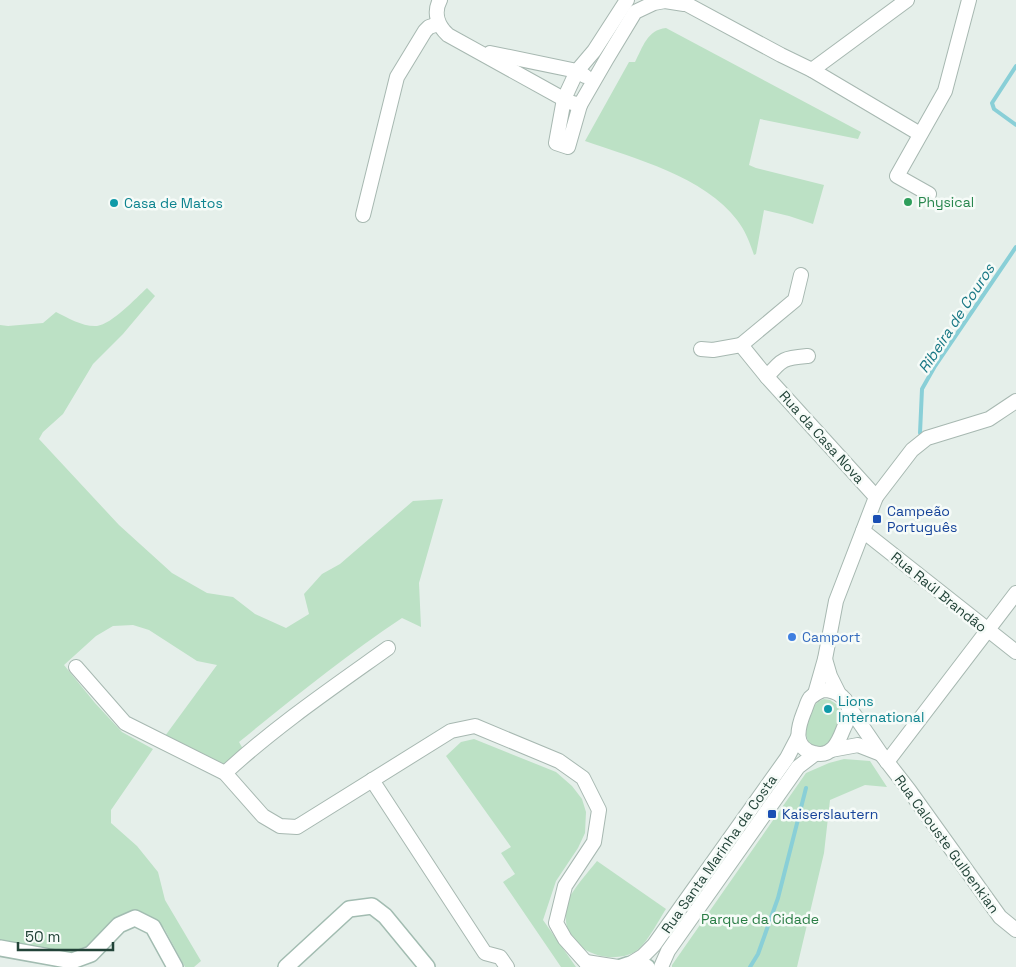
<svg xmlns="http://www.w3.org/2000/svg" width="1016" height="967" viewBox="0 0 1016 967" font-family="'Space Grotesk',sans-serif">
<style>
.green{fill:#bce1c5}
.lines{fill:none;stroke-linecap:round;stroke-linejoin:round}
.stream{stroke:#89cfd7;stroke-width:4}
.street-casing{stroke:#a7b8b1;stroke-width:16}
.secondary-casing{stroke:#a2bcb1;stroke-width:18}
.street{stroke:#fff;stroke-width:14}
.secondary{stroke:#fff;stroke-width:15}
.leisure-dot{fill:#2e9e5b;stroke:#f6fbf8;stroke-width:2}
.culture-dot{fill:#0f9aa8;stroke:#f6fbf8;stroke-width:2}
.transit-dot{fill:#1a4fb4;stroke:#f6fbf8;stroke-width:2}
.shop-dot{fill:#3f7fe0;stroke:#f6fbf8;stroke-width:2}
.labels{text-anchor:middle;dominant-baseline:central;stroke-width:5;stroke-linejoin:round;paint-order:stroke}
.leisure-label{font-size:14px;fill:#27864d;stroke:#f6fbf8;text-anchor:start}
.culture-label{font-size:14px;fill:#0d838f;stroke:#f6fbf8;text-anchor:start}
.street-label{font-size:14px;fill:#224338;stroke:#f6fbf8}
.transit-label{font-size:14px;fill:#164399;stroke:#f6fbf8;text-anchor:start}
.shop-label{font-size:14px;fill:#366cbe;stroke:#f6fbf8;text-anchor:start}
.park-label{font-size:14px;fill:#297d45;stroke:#f6fbf8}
.water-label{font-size:15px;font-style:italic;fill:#177784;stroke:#f6fbf8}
</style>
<rect width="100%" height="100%" fill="#e5efea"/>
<g class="green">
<path d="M666 28 861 132 858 139 760 119 749 165 756 168 824 185 813 224 789 216 764 210 756 254 754 255C750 243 745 230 737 220 705 177 634 158 585 141L629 62H635C643 47 647 30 666 28Z"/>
<path d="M147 288 155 296 123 334 93 364 63 414 43 432 39 439 119 525 172 573 207 593 233 597 255 614 286 628 309 614 304 594 322 574 340 564 413 501 443 499 419 583 421 627 402 618C345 656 292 699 239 742L243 749 223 766 165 736 217 665 197 661 149 630 133 625 113 626 96 636 64 665 95 703 122 732 153 749 111 810V823L137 846 158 872 165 900 201 961 194 967H185L164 928 148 915 131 911C124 915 113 919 108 925 101 933 98 943 88 948 66 959 23 946 0 942V325L8 326 43 323 56 312C68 318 83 327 97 326 112 324 136 298 147 288Z"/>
<path d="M824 699 830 700 839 706 842 718 831 742 822 748 812 746C799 734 807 704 824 699Z"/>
<polygon points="474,739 556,772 572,786 582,799 586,812 585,833 578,848 556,881 543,920 576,967 561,967 503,882 515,874 501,853 511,847 446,756 461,742"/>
<polygon points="844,759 870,761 887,787 865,785 830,800 824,853 797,967 672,967 672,965 806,773 829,763"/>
<path d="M597 861 666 909C658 921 647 944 635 952 606 967 562 948 566 913 566 909 566 905 567 902 573 889 588 872 597 861Z"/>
</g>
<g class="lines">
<g class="stream">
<polyline points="1016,66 992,103 994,109 1016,125"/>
<polyline points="920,433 922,389 935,366 1016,247"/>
<polyline points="750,967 758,954 778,898 806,788"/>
</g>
<defs>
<g id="street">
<path d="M440 0C433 13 438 26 448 35L569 102 580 105 606 60 635 12 654 3 665 1 684 4"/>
<polyline points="679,0 781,55 812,70 920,134"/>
<polyline points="490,53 577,71 585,76"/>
<polyline points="812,70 907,0"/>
<polyline points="580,105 568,147 556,143 564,99 577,71 594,51 627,0"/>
<polyline points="929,194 897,176 945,91 969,0"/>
<polyline points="363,215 397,77 425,31 429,27 438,24"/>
<polyline points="741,345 795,300 801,275"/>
<polyline points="701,349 713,350 741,345 767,377"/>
<path d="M808 356C785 358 782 358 767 377L876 497"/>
<polyline points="863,531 1016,652"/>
<polyline points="825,659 830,676 839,694"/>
<polyline points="76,667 125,723 225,773 263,816 280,826 297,827 451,731 475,726 559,761 583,778 599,810 594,842 565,886 556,923 565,939 590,967"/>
<path d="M823 690C837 690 851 699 849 716 848 720 845 725 843 730 838 743 831 758 814 753 792 748 798 727 804 712 806 708 807 702 810 698 814 694 818 692 823 690Z"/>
<polyline points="815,694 825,659 836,601 876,497 912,450 927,438 989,419 1016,401"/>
<polyline points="849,707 881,754 909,790 1000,917 1016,930"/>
<polyline points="831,750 858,745 881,754"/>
<polyline points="887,762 1016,593"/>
<path d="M225 773C276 726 332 688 388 648"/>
<polyline points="372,780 485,953 500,957 507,967"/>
<polyline points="586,962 618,967"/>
<polyline points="630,964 643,956 654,945 787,758 798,737"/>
<polyline points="661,967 668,951 798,767 815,754"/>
</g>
<g id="secondary">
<polyline points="0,948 72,961 91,954 119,925 135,918 153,927 175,967"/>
<polyline points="286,967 349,909 372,906 385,916 427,967"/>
<path d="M621 967C630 963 638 963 647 967"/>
</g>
</defs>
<use href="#street" class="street-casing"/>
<use href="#secondary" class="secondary-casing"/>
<use href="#street" class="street"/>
<use href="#secondary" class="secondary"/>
</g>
<circle class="leisure-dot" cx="908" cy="202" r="5"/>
<g class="culture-dot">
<circle cx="114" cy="203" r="5"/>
<circle cx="828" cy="709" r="5"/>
</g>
<g class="transit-dot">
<rect x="872" y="514" width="10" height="10" rx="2.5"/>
<rect x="767" y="809" width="10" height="10" rx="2.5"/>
</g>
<circle class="shop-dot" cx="792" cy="637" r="5"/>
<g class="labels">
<g class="leisure-label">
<text x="918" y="202">Physical</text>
</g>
<g class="culture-label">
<text x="124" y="203">Casa de Matos</text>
<text x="838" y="701">Lions<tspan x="838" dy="16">International</tspan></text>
</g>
<g class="street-label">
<text transform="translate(822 437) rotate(48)">Rua da Casa Nova</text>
<text transform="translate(939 592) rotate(39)">Rua Raúl Brandão</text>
<text transform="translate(947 844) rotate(54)">Rua Calouste Gulbenkian</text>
<text transform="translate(719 854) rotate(-55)">Rua Santa Marinha da Costa</text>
</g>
<g class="transit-label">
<text x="887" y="511">Campeão<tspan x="887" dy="16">Português</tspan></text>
<text x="782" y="814">Kaiserslautern</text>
</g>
<g class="shop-label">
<text x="802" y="637">Camport</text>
</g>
<g class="park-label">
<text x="760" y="919">Parque da Cidade</text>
</g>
<g class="water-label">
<text transform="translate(956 318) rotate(-57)">Ribeira de Couros</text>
</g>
</g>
<path d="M18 942v8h95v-8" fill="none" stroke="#224338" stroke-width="2.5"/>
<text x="25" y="942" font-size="15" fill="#224338" stroke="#f6fbf8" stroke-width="4" paint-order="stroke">50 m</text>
</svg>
